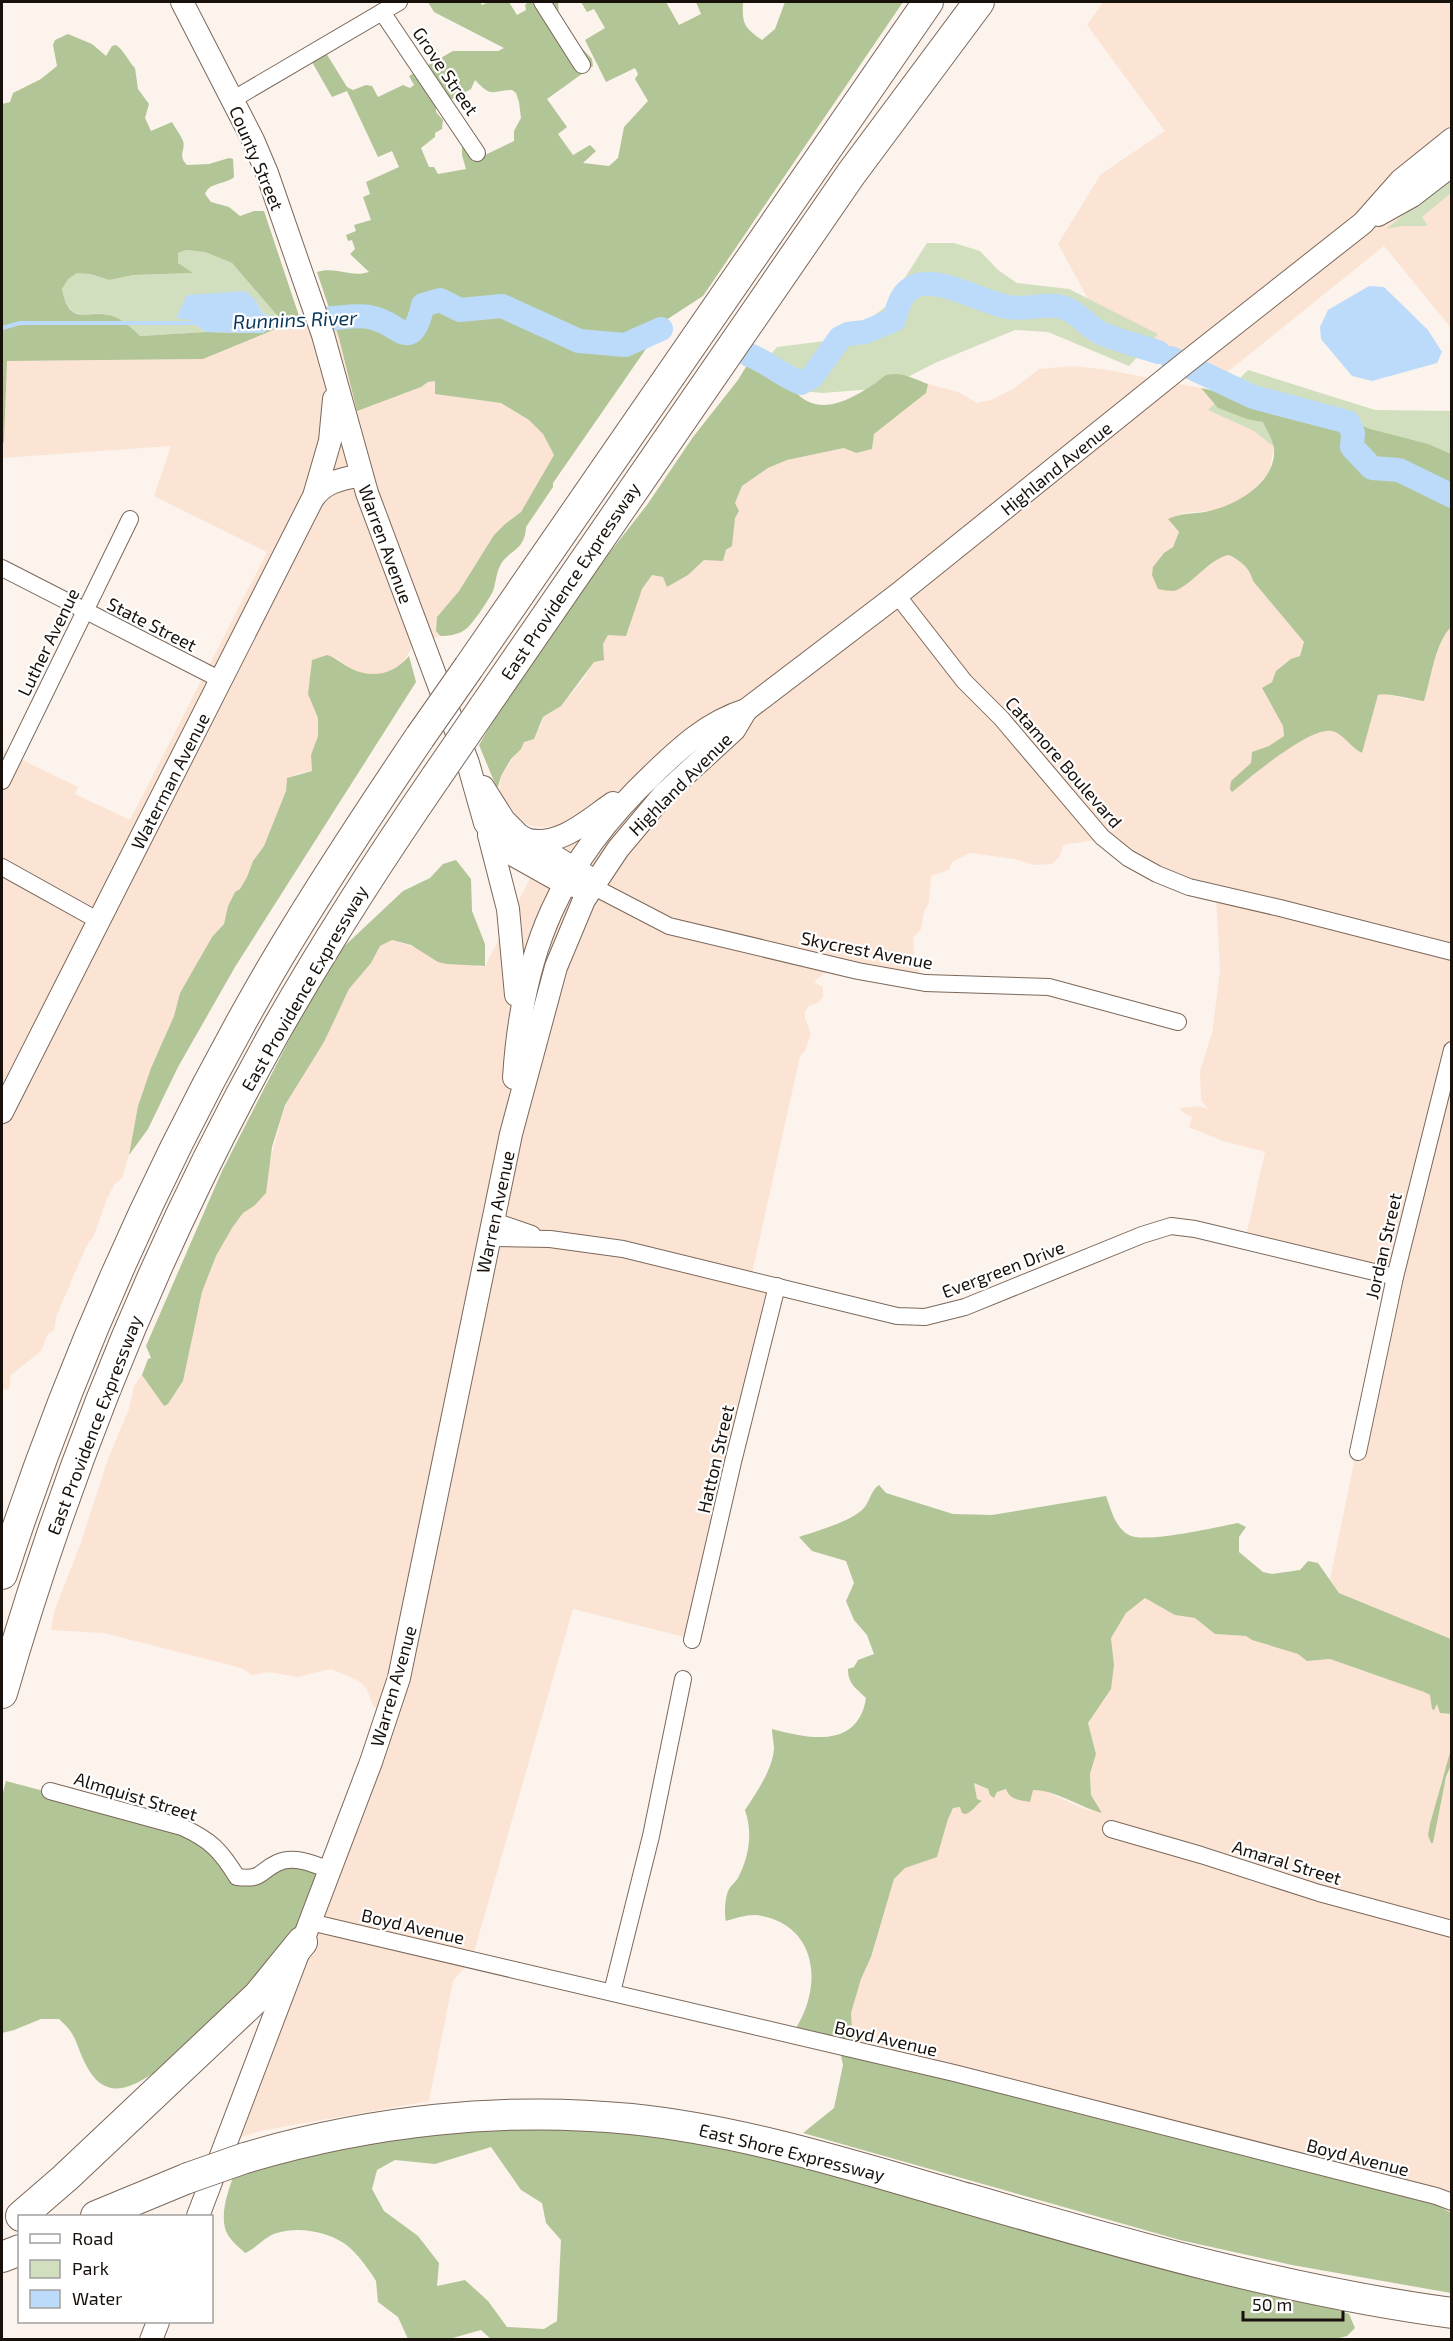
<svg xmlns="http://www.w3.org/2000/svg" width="1453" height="2341" viewBox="0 0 1453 2341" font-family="'Exo 2',sans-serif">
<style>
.built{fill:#fce4d4}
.green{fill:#d2dfbe}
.forest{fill:#b2c596;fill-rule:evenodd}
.water{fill:#bcdbfa}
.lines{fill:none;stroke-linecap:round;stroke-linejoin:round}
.stream{stroke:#bcdbfa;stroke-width:4}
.river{stroke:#bcdbfa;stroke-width:24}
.street-casing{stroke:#7b685a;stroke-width:18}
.secondary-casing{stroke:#7b685a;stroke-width:24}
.highway-casing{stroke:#7b685a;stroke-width:32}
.street{stroke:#fff;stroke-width:16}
.secondary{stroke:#fff;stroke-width:22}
.highway{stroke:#fff;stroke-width:30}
.highway-bridge-casing{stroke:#7b685a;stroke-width:32;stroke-linecap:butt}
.highway-bridge{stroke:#fff;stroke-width:30}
.labels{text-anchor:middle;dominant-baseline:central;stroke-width:4.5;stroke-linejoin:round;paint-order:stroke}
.street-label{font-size:18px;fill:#18110b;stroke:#fff}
.water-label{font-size:20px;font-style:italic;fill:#09375a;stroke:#fff}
</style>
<rect width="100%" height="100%" fill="#fcf3ec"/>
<g class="built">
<polygon points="1103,2 1451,2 1451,328 1384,246 1215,382 1093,308 1058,244 1101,174 1165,131 1087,25"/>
<polygon points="329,308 339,338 379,401 421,387 428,382 435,381 435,394 501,403 529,420 543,434 554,455 521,512 505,524 494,535 459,591 437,617 436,631 439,637 426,639 414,644 402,664 384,674 369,675 351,669 336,658 312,660 308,694 318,718 318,736 311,755 312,771 300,773 287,778 286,791 264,846 253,861 247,877 240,890 235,892 228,906 224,924 212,937 180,993 174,1016 151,1068 138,1106 129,1155 122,1178 114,1185 107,1199 94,1235 86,1247 56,1317 54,1330 48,1334 41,1351 11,1375 9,1389 2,1390 2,750 78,787 75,794 130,820 267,552 154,496 171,446 2,458 2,443 4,442 6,361 203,359"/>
<polygon points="1073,366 1108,370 1201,388 1218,408 1263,422 1274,448 1269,473 1249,494 1233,504 1211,511 1182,513 1171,524 1179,532 1177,542 1161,558 1180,588 1222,556 1229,555 1239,560 1251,572 1253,581 1304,642 1300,656 1291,659 1272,682 1262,689 1283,726 1284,736 1269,746 1252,752 1251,763 1231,781 1232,791 1281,753 1306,737 1323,731 1330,730 1340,734 1356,750 1362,753 1378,695 1383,693 1407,699 1424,700 1431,672 1439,648 1445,633 1451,627 1451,1639 1339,1593 1330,1579 1392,1278 1245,1241 1265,1152 1223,1141 1189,1127 1192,1117 1182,1112 1180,1108 1200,1106 1208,1109 1201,1100 1200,1071 1212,1033 1220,971 1216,895 1096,840 1063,845 1060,856 1052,864 1033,865 1015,859 970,853 952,862 949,870 931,876 929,902 924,912 921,929 913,938 915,964 920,972 908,977 832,966 814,982 823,987 823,997 818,1003 809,1006 805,1011 805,1018 811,1034 805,1051 800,1056 751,1278 777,1286 692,1639 573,1609 472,1959 453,1981 429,2101 260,2131 229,2141 386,1711 374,1707 366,1688 359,1681 331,1669 298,1677 269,1672 253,1675 241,1668 104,1633 51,1630 54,1612 80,1545 108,1459 129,1409 134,1386 142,1375 164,1406 168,1404 183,1381 202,1292 216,1256 232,1228 243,1213 254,1206 268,1169 285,1105 324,1042 349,989 371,963 380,946 391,940 480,967 485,966 557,826 538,827 528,825 518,818 499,792 501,776 524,742 541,726 543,717 551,713 571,694 585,677 608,635 629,630 632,615 642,589 652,575 664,577 667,587 688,575 704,560 717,560 732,546 735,503 742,486 768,468 787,460 845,448 856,453 872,449 874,434 926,393 928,384 958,392 977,403 991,400 1013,389 1039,369"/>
<polygon points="1146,1597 1175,1615 1195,1618 1215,1634 1246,1636 1252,1640 1299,1654 1307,1661 1330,1659 1424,1692 1430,1695 1435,1705 1437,1704 1443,1714 1451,1714 1451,1756 1442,1779 1428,1835 1451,1765 1451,2213 1426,2199 858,2044 852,2029 851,2013 861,1979 871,1957 894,1879 905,1868 937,1856 948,1819 953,1808 976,1805 981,1801 977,1799 974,1782 988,1789 994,1797 997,1792 1007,1789 1043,1790 1084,1809 1101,1812 1091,1795 1090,1774 1096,1754 1088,1723 1098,1707 1114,1665 1111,1638 1126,1613"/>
</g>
<g class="green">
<polygon points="1451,177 1451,193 1422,217 1428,226 1403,226 1386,229"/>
<polygon points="927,243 954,243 980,251 998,270 1017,283 1069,289 1158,334 1129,366 1048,332 1015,330 935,363 886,388 823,393 790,390 754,374 777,347 841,339 887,306"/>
<path d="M186 250 205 252 232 263 281 320 280 326H272V317L262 313 256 301 189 320 206 332 140 336C132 330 122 319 113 316 87 308 70 328 62 289L68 278 77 272 90 274 109 280 134 275 192 273 178 263V253Z"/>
<polygon points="1248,370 1375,410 1451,411 1451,521 1282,453 1254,431 1208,410"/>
</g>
<g class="forest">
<path d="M428 2H480L482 5 489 2H509L517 15 526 10 525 5 528 2H558L559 23 568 26 574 40 592 59 593 66 547 99 567 127 558 134 573 155 590 145 596 151 583 163 609 166 618 158 624 127 648 101 635 79 638 74 635 68 606 82 585 40 605 28 594 9 587 12 581 2H666L679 25 701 14 696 2H743C742 24 744 27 762 40L775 29 785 2H903L703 296 666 320 553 483V487L526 527C525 551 509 550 501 564 496 572 496 583 493 591 490 598 472 625 466 629 458 635 449 636 440 636L436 631 437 617 459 591 494 535 505 524 521 512 554 455 543 434 529 420 501 403 435 394V381L428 382 421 387 357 411 339 338 317 272C336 266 350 278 369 272L350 254 355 249 352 240 348 241 346 235 356 231 354 225 371 220 363 197 370 194 366 182 399 167 392 151 378 157 347 91 332 97 312 62 326 53 347 87 353 90 366 85 372 86 378 97 403 85 410 88 414 85 409 76 453 51H498L504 48 434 12ZM475 80C492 98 491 91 512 90L516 93 519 102 521 118 514 131V141L485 155 462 144V155L466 169 438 174 434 167H429L421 148 435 137V133L442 129 443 120 436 112V108L471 89Z"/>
<path d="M68 34 92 44 106 56 112 46 116 45C124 50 128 61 135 68L138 89 149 104 145 118 151 131 172 122C175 128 181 135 183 141 186 150 177 155 187 165L209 164 229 158 233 159 234 177C225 185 209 182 205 194L211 202 229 207 240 216 254 211H264L300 319 203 359 7 361 4 442 2 443V104L10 102 13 93 41 79 57 66 53 45 55 40ZM186 250 205 252 232 263 281 320 280 326H272L263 333 206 332 140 336C134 330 122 319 113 316 87 308 70 329 62 289L68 279 77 273 90 274 109 280 134 275 193 273 178 263V253Z"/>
<path d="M758 347C781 360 785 390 807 401 830 413 857 395 876 383 879 381 883 376 887 375 900 371 917 380 928 384L926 393 874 434 872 449 856 453 844 448 787 460 768 468 742 486 735 503 739 511 735 518 732 546 726 550 723 561 704 560 688 575 667 587 663 577 652 575 642 589 626 636 608 635 603 644 604 660 594 662 561 706 543 717 534 739 524 742 521 749 511 759 501 776 498 787 496 786 479 745 516 682 574 598 647 505 693 437 738 380Z"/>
<path d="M1201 388 1262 402 1285 401 1309 405 1370 429 1428 444 1451 454V627C1435 643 1431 679 1424 701 1413 700 1387 692 1378 695L1362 753C1351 748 1344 734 1332 731 1310 726 1251 777 1232 792L1230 789 1231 781 1251 763 1252 752 1269 746 1284 736 1283 726 1262 688 1272 682 1276 671 1291 659 1300 656 1304 642 1253 581C1250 568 1241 561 1229 555 1209 558 1190 588 1173 591 1169 591 1163 590 1158 589L1152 575 1153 567 1164 553 1173 547 1179 532 1168 519C1186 511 1197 515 1213 510 1240 503 1277 480 1274 448 1273 440 1266 429 1263 422L1247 419 1218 408Z"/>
<path d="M327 655C337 658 343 665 352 669 373 679 394 674 409 656L416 682 235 967 178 1067 148 1129 129 1155 138 1106 151 1068 174 1016 180 993 212 937 224 924 228 906 235 892 240 889 247 877 253 861 264 846 286 791 287 778 312 771 311 755 318 736V718L308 694 312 660Z"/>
<polygon points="456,860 471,879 472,911 485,944 485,966 447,964 438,962 411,945 392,940 380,946 371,963 349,989 324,1042 285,1105 272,1147 266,1193 254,1206 243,1213 232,1228 216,1256 202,1292 183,1381 168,1404 164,1406 142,1375 148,1359 151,1358 146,1346 222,1171 310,999 336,954 403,891 430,878 443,864"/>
<path d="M879 1485 886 1493 953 1514 992 1515 1106 1496C1111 1509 1115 1528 1129 1535 1145 1544 1217 1527 1238 1523L1246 1527 1239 1537V1552L1263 1572 1272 1574 1300 1570 1308 1561 1318 1563 1339 1593 1451 1639V1714L1440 1713 1437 1704 1434 1710 1432 1709 1430 1695 1424 1692 1330 1659 1307 1661 1298 1654 1252 1640 1246 1636 1215 1634 1195 1618 1175 1615 1145 1598 1126 1613 1111 1638 1114 1665 1111 1689 1088 1723 1096 1754 1090 1774 1091 1795 1102 1813C1079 1807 1056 1790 1033 1790L1030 1802C1019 1800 1010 1800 1006 1789L997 1792 994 1798 990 1795 988 1789 974 1783 977 1799 982 1801C976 1805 973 1811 966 1814L962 1813 960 1807 953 1808 948 1819 937 1857 905 1868 894 1879 871 1957 861 1979 851 2013 852 2029 858 2044 1426 2199 1451 2213V2293L1292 2265 1180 2240 803 2133 834 2108 843 2065 840 2051 794 2031C822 1990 820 1928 762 1916 751 1913 737 1918 726 1921 724 1913 725 1897 729 1889 731 1885 736 1882 738 1878 749 1857 753 1833 745 1810 756 1793 772 1771 774 1749 774 1743 772 1735 772 1729 809 1739 858 1749 866 1698 856 1688 848 1684 848 1669L854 1667 858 1660 874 1654 867 1635 854 1620 846 1601 854 1583 846 1561 812 1551 799 1537C814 1532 850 1522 863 1509 870 1502 870 1491 879 1485Z"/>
<polygon points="1451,1749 1451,1765 1446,1777 1433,1843 1431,1843 1428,1835 1430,1824"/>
<path d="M6 1781 180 1827 226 1862 263 1880 289 1865H320L305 1942 155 2072C127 2091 103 2100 85 2063 75 2043 78 2036 59 2019H41L14 2030 2 2033V1796Z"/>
<path d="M485 2123 668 2132 856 2179 1314 2302 1349 2314 1355 2328 1347 2336 1339 2338 1265 2340H492L481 2330 449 2339H408L398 2317 378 2302 376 2281 373 2276C366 2266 358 2255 349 2247 331 2232 299 2226 277 2233 265 2236 257 2248 245 2253 240 2248 232 2242 228 2235 218 2219 228 2189 235 2173L402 2133ZM491 2147 521 2190 542 2203 546 2223 561 2240 557 2321 544 2329 507 2327 488 2301 465 2280 437 2286 439 2263 418 2236 384 2211 372 2189 377 2170 395 2160 435 2164Z"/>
</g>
<g class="water">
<polygon points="1369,286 1384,287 1428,330 1442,352 1437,363 1372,381 1352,376 1321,339 1320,327 1328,310"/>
<polygon points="246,291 256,301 262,313 272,317 272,326 263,333 206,332 189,320 176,318 187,295"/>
</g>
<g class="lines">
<g class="stream">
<polyline points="269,318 309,319"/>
<polyline points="2,328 20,323 195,323"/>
</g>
<g class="river">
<path d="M321 319C337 319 354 314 369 317 400 321 410 358 423 305L440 300 460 310 502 306 579 341 625 345 661 329"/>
<path d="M749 355C768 362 782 376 801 383L812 377 840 338 848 334 865 332 894 320C898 306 901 292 915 286 939 276 984 303 1008 307 1027 311 1049 301 1067 309 1079 314 1086 324 1097 331 1110 339 1141 346 1158 352"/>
<polyline points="1171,358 1253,397 1348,422 1353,433 1352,447 1372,468 1399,470 1452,496"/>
</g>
<defs>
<g id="street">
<polyline points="542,2 582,65"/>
<polyline points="382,12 477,153"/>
<polyline points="232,100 399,2"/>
<polyline points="2,568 221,680"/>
<polyline points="897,595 964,681 1001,718 1102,837 1128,858 1157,874 1189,887 1280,908 1452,952"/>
<polyline points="2,781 130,519"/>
<polyline points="2,867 99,921"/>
<polyline points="592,886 669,926 858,971 925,983 1049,987 1178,1022"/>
<polyline points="494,1221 532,1234"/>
<polyline points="490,1238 550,1239 623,1249 897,1316 925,1317 965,1307 1142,1235 1171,1226 1195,1229 1395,1277"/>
<polyline points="1358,1452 1395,1277 1452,1050"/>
<polyline points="692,1640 733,1462 777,1286"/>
<path d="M50 1791 182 1827C211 1840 221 1851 237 1877 263 1880 258 1872 277 1863 294 1855 314 1864 329 1870"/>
<polyline points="1111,1829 1201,1855 1319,1893 1452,1929"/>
<polyline points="310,1922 954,2073 1436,2196 1452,2202"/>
<polyline points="612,1992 651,1836 683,1679"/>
</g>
<g id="secondary">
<polyline points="182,2 253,140 267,173 323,335 367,493 468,763 485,823 498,842 515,856 565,884 579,887"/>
<polyline points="1378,215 1412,196 1452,165"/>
<polyline points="314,496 330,441 334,399"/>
<polyline points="483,787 504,820 519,835 585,875"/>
<polyline points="489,835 508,909 516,995"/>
<path d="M525 839C558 849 588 820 613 803"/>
<path d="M514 1078C522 950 560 862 653 774 681 747 708 722 746 710L897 595 1184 364 1363 223 1401 180 1452 139"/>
<path d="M2 1112 312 500C323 482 341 479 361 475"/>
<polyline points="198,2216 371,1762 399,1678 511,1134 556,967 584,900 618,849 664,794 734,730 746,710"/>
<polyline points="151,2340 158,2322"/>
</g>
<g id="highway">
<polyline points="469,667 928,2"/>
<polyline points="484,707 851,174 979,2"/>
<path d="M2 1574C69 1368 157 1168 265 980 313 897 366 817 420 737"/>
<path d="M2 1693C68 1464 158 1241 275 1032 325 944 379 860 436 777"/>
<path d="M245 2158C369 2121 502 2106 631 2119 747 2131 857 2167 969 2199 1128 2245 1287 2291 1452 2313"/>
<polyline points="21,2216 65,2178 258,1996 302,1942"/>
<polyline points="96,2216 188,2178"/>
<polyline points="2,2257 20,2250"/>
</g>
</defs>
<use href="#street" class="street-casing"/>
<use href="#secondary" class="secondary-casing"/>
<use href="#highway" class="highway-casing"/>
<use href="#street" class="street"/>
<use href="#secondary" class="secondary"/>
<use href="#highway" class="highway"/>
<defs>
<g id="highway-bridge">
<polyline points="420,737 469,667"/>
<polyline points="436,777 484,707"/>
<polyline points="188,2178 245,2158"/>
</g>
</defs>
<use href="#highway-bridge" class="highway-bridge-casing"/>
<use href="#highway-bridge" class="highway-bridge"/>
</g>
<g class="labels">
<g class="street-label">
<text transform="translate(446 71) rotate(56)">Grove Street</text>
<text transform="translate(257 158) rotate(67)">County Street</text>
<text transform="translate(1056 468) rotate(-39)">Highland Avenue</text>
<text transform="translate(386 544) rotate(70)">Warren Avenue</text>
<text transform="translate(570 581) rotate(-56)">East Providence Expressway</text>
<text transform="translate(152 624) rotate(27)">State Street</text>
<text transform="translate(48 642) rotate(-64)">Luther Avenue</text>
<text transform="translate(1064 762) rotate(49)">Catamore Boulevard</text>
<text transform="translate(170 781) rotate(-63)">Waterman Avenue</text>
<text transform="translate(680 784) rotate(-45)">Highland Avenue</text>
<text transform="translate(867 950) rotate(11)">Skycrest Avenue</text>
<text transform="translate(304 988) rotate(-60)">East Providence Expressway</text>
<text transform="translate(495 1212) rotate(-78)">Warren Avenue</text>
<text transform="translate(1383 1246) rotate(-77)">Jordan Street</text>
<text transform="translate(1003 1269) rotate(-21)">Evergreen Drive</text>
<text transform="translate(94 1425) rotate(-69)">East Providence Expressway</text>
<text transform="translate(715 1459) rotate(-77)">Hatton Street</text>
<text transform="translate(393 1686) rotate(-74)">Warren Avenue</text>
<text transform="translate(136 1796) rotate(17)">Almquist Street</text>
<text transform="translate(1287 1862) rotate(17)">Amaral Street</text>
<text transform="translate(413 1926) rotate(13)">Boyd Avenue</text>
<text transform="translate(886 2038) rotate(13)">Boyd Avenue</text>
<text transform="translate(792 2152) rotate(14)">East Shore Expressway</text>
<text transform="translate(1358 2157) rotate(14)">Boyd Avenue</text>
</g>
<g class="water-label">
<text transform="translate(295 319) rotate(-2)">Runnins River</text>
</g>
</g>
<rect width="1453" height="2341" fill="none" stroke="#18110b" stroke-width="6"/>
<rect x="18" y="2215" width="195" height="108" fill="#ffffff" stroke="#a3a09d" stroke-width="1.5"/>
<rect x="30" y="2234" width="30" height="9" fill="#ffffff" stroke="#a3a09d" stroke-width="1.5"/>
<text x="72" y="2245" font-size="18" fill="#18110b">Road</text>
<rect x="30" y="2260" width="30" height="18" fill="#d2dfbe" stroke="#a3a09d" stroke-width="1.5"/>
<text x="72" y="2275" font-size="18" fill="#18110b">Park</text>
<rect x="30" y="2290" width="30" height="18" fill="#bcdbfa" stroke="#a3a09d" stroke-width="1.5"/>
<text x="72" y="2305" font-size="18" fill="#18110b">Water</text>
<path d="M1243 2311v9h100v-9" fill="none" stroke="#18110b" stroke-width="3"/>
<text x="1252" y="2311" font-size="18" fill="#18110b" stroke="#ffffff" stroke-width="4.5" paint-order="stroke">50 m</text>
</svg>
